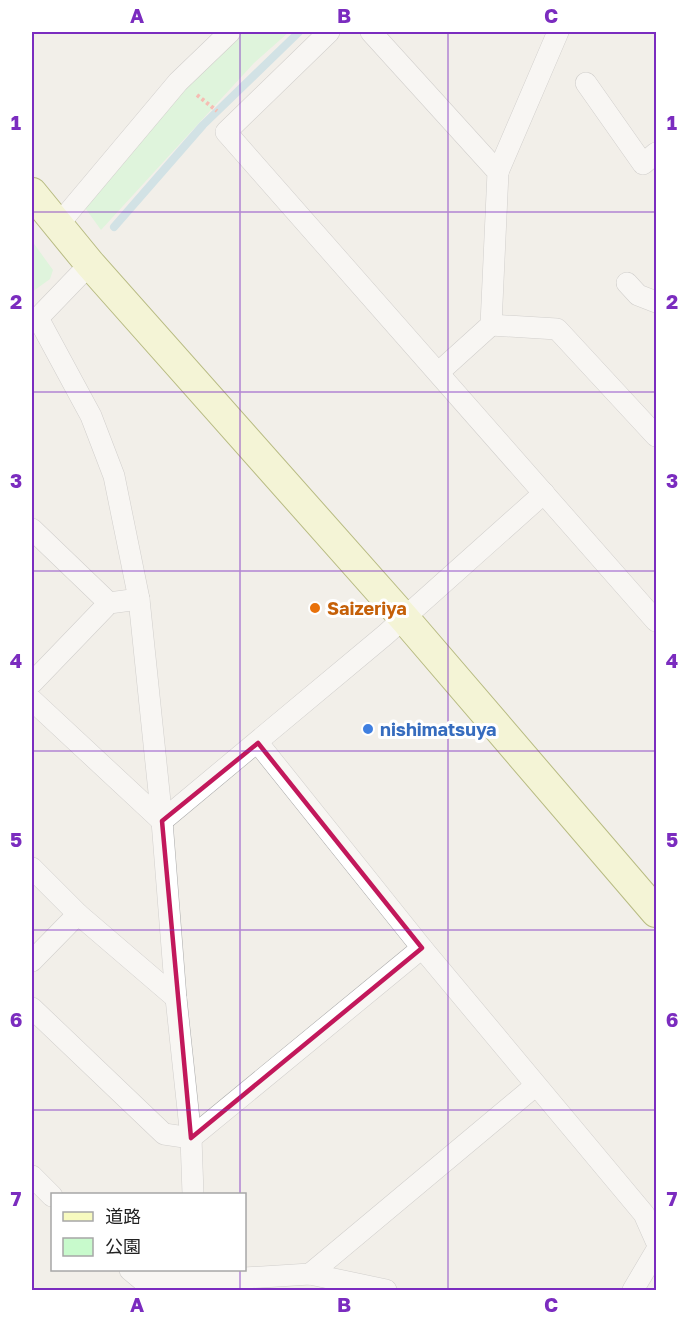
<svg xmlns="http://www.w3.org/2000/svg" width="688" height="1322" viewBox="0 0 688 1322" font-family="'Golos Text','Noto Sans JP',sans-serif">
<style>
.park{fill:#c8facc}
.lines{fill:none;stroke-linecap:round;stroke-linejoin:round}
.stream{stroke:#aad3df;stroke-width:8}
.street-casing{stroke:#a9a9a9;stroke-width:22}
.secondary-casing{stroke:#707d05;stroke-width:32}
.path{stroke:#fa8072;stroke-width:4;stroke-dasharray:3 3;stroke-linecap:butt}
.street{stroke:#fff;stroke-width:21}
.secondary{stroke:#f7fabf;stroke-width:30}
.marked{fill:none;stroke:#c2185b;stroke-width:4.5;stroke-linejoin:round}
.grid{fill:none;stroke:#7b2cbf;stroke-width:1.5;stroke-opacity:0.55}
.food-dot{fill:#e8710a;stroke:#fff;stroke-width:2}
.shop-dot{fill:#3f7fe0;stroke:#fff;stroke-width:2}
.labels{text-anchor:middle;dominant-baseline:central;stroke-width:6;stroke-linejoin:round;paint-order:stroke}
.food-label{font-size:18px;font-weight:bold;fill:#c56008;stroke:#fff;text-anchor:start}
.shop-label{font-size:18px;font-weight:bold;fill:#366cbe;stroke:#fff;text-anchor:start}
.neatline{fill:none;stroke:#7b2cbf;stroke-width:2}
.grid-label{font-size:20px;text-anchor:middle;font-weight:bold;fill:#7b2cbf}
</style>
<rect width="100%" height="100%" fill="#f2efe9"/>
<g class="park">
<path d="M244 32H289L254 63 101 230 83 205C135 147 185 84 244 32Z"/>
<polygon points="32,241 53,270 50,279 32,292"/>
</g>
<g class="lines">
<polyline class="stream" points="114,227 203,125 299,32"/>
<defs>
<g id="street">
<polyline points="329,32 226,132 656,621"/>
<polyline points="371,32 498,172 491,325 439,372"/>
<polyline points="586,83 643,164 656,153"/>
<polyline points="498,172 558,32"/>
<polyline points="58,225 178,82 230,32"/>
<polyline points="627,283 638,295 656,302"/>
<polyline points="38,318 91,416 114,476 139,599 162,821 176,998 191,1138 193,1194"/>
<polyline points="32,322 38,318 90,264"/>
<polyline points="491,325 557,329 656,436"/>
<polyline points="32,529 109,603"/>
<polyline points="32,683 109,603 139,599"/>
<polyline points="32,700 162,821 385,635 544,493"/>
<polyline points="258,743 422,948 644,1214 656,1241"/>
<polyline points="32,868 78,914 32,961"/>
<polyline points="78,914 176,998"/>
<polyline points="32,1008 164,1134 191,1138 422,948"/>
<polyline points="32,1176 52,1196"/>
<polyline points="130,1270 142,1280 195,1281 310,1274 386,1290"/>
<polyline points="310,1274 535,1086"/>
<polyline points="633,1290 656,1251"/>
</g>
<polyline id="secondary" points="32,193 90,264 404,618 656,912"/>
</defs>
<use href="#street" class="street-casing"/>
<use href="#secondary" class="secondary-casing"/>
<polyline class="path" points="197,95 217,111"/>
<use href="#street" class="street"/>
<use href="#secondary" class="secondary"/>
</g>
<path d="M0 0H688V1322H0ZM258 743 422 948 191 1138 162 821Z" fill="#f2efe9" fill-opacity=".55" fill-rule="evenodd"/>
<path class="marked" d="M258 743 422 948 191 1138 162 821Z"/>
<path class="grid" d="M240 32V1194M448 32V1290M32 212H656M32 392H656M32 571H656M32 751H656M32 930H656M32 1110H656M240 1270V1290"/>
<circle class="food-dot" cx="315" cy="608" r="6"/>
<circle class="shop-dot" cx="368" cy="729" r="6"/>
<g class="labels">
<g class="food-label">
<text x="327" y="608">Saizeriya</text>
</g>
<g class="shop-label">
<text x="380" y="729">nishimatsuya</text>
</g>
</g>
<rect width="688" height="1322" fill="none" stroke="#ffffff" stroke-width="66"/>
<rect x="51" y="1193" width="195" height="78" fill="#ffffff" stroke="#a7a7a7" stroke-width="1.5"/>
<rect x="63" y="1212" width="30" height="9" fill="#f7fabf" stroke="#a7a7a7" stroke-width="1.5"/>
<text x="105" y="1223" font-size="18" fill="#222222">道路</text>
<rect x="63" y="1238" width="30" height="18" fill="#c8facc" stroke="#a7a7a7" stroke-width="1.5"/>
<text x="105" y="1253" font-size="18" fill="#222222">公園</text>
<rect x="33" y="33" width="622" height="1256" class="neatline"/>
<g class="grid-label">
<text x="137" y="23">A</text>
<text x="344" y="23">B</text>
<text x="551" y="23">C</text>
<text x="16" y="130">1</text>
<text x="672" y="130">1</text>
<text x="16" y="309">2</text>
<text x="672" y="309">2</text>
<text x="16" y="488">3</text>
<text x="672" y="488">3</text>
<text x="16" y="668">4</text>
<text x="672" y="668">4</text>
<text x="16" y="847">5</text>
<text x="672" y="847">5</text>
<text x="16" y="1027">6</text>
<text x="672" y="1027">6</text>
<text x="16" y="1206">7</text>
<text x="672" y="1206">7</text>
<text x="137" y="1312">A</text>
<text x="344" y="1312">B</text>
<text x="551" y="1312">C</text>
</g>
</svg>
